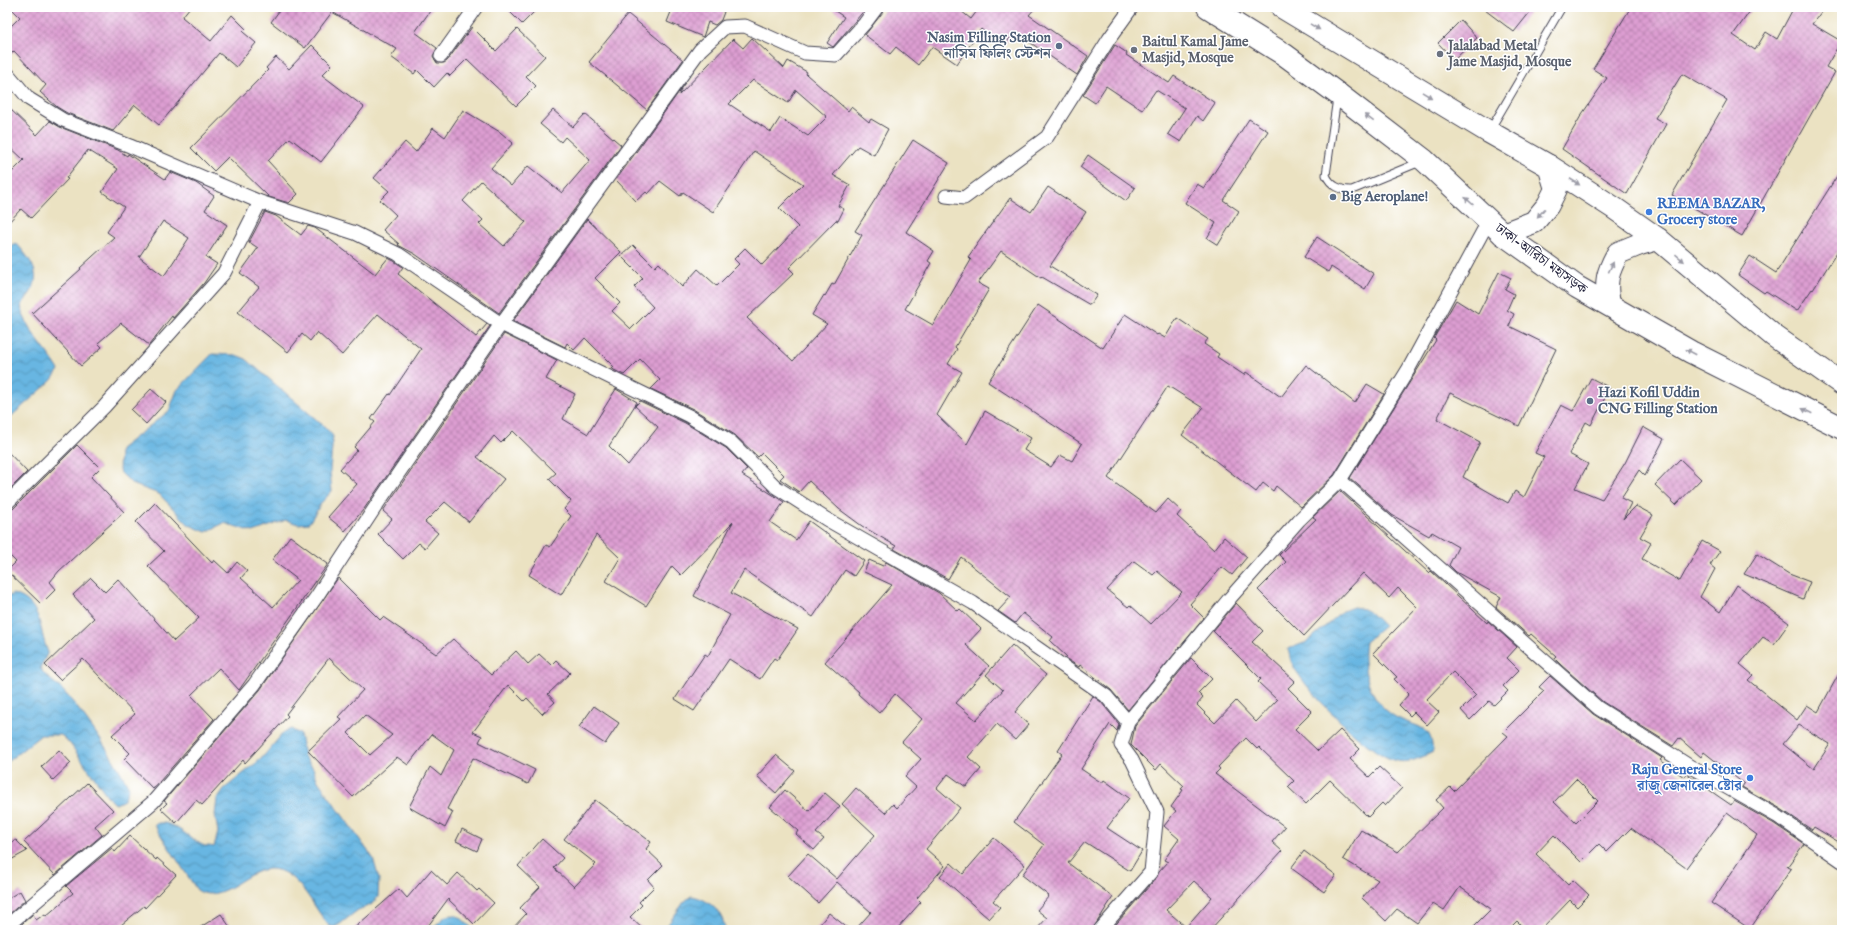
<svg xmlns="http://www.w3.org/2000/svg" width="1849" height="937" viewBox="0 0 1849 937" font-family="'IM FELL English','Noto Serif Bengali',serif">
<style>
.water{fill:url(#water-waves);stroke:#456c8e}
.building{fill:url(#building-cross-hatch);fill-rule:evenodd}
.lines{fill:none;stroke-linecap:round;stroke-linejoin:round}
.service-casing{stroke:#403f4f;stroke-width:9}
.minor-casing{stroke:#403f4f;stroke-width:15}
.trunk-casing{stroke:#403f4f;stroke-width:24}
.service{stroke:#fff;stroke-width:7}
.minor{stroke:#fff;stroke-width:13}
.trunk{stroke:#fff;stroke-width:22}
.oneway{fill:#9c9ca7}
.service-dot{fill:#5c6f8a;stroke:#fff;stroke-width:1.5}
.worship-dot{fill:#6b7280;stroke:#fff;stroke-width:1.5}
.shop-dot{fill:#3f7fe0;stroke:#fff;stroke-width:1.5}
.labels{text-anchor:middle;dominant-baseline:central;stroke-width:3;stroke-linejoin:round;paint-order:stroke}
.service-label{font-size:14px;font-weight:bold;fill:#4e5e75;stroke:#fff;text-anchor:start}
.worship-label{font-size:14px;font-weight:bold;fill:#5b616d;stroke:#fff;text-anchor:start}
.shop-label{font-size:14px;font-weight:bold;fill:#366cbe;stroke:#fff;text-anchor:start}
.street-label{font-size:14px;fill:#22223b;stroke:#fff}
</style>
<defs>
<pattern id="water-waves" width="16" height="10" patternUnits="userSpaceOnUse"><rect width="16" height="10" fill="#68b6e2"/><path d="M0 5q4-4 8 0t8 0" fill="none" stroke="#5594b8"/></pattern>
<pattern id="building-cross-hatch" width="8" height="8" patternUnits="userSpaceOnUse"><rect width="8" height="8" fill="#dd9ed2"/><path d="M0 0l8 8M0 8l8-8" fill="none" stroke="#b380ac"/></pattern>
</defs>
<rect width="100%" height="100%" fill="#fff"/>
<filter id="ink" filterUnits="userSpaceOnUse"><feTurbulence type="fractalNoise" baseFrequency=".025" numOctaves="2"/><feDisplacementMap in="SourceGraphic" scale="8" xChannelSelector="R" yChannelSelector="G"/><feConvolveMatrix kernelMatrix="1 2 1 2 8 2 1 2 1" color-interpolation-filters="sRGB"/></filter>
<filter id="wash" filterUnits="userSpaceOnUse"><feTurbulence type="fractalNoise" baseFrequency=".012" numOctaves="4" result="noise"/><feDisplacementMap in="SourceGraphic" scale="16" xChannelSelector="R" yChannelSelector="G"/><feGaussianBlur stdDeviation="0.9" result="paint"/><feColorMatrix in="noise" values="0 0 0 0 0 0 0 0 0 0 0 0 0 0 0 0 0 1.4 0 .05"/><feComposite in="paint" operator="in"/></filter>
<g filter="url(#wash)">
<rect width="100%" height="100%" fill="#ebe2c2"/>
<g class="water">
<path d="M17 244C28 257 41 271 33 288 30 295 24 300 21 307 27 332 46 348 59 370L51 381 7 420V246Z"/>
<polygon points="212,354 236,355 246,359 325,427 333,436 330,471 332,491 322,502 309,523 298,524 286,520 253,532 224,523 206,532 189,525 159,494 132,484 119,471 120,449 169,411 177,390"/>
<path d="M13 594C43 602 38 629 48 652L40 668C47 679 58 684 66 694 90 722 111 754 129 787L124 800 116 804 111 801 71 745 61 735H41L7 762V597Z"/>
<path d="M1353 607C1368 608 1374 616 1384 626L1365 642C1360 672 1372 708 1402 720 1410 724 1420 725 1427 732 1432 737 1432 745 1433 752 1421 758 1407 765 1393 760 1367 752 1301 687 1291 661 1290 658 1289 653 1288 649L1307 642 1343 611Z"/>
<path d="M291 729 300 734 304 756 313 768 318 781 373 858 379 879 378 897 371 905 358 910 340 924 335 927 329 926C316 910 307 890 291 877 259 852 239 893 209 894 205 894 200 892 197 890L154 825C169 815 191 841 205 846 208 846 211 846 214 847L218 832 215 815 217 799 224 789 261 759 284 732Z"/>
<path d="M691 896C708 898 724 913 725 930H664L684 902Z"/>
<polygon points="453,915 460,917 474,930 430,930 446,916"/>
</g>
<g id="blocks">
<g class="building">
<polygon points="10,7 190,7 182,17 211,41 232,15 246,29 243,32 256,43 236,67 219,53 159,125 135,105 113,131 67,113 57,107 40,92 46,85 14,51 7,58 7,30 20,17"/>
<polygon points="282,7 433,7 415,32 437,48 433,56 437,63 444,63 447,61 472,27 496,51 517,29 545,56 526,76 536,86 516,106 467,59 450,76 447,73 434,87 417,70 414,74 391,57 397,49 332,12 305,48 271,22"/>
<polygon points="505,7 539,7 522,24"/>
<polygon points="673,7 718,7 724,12 721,20 715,25 708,22 703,37 667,22"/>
<polygon points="829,7 867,7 833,47 827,43 844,17"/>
<polygon points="885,7 956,7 971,19 980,7 1036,7 1029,15 1088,56 1077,75 1015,32 1003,47 981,29 957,64 932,47 918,65 896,47 890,54 865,35 883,12"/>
<polygon points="1481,7 1534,7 1514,32"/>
<polygon points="1631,7 1753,7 1733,35 1755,50 1766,32 1777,39 1794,7 1825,7 1812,24 1841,41 1826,67 1835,72 1742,236 1672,195 1727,100 1682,74 1655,118 1666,124 1627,194 1562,149 1582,114 1607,78 1593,69"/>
<polygon points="628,14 683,60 647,110 589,62"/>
<polygon points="1461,20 1477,38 1454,60 1438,43"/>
<path d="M752 38 784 68 788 61 807 72 806 74 848 111 851 107 869 122 871 119 888 129 874 155 858 146 833 175 850 185 838 206 844 209 838 221 836 220 789 268 794 273 747 318 793 361 827 324 812 315 824 295 825 296 832 284 834 285 862 235 855 231 913 140 949 163 906 232 934 251 928 261 931 263 905 309 933 325 971 260 968 257 1010 198 1031 212 1048 187 1086 212 1050 266 1097 295 1090 305 1042 277 1041 278 1001 251 978 283 989 289 955 347 957 349 948 364 962 372 937 415 967 444 985 411 1031 438 1024 450 1051 467 1060 455 1072 461 1082 444 988 382 1038 305 1103 348 1125 314 1157 335 1158 334 1165 338 1177 318 1208 339 1204 344 1219 354 1217 357 1244 375 1246 372 1281 397 1306 365 1355 403 1367 384 1384 394 1334 475 1301 507 1276 486 1273 491 1263 483 1256 492 1182 435 1203 408 1168 386 1108 478 1156 513 1168 499 1181 511 1177 516 1214 550 1224 537 1247 557 1232 575 1222 567 1190 604 1204 618 1128 710 1111 690 1080 665 1079 667 1065 658 1067 657 1050 641 1053 637 1023 613 1015 623 998 611 1011 597 961 557 948 579 894 549 896 546 862 526 839 509 809 481 799 492 780 479 784 475 762 453 758 457 735 435 693 409 651 389 660 380 640 359 624 375 614 370 612 368 614 367 585 338 574 350 567 343 565 347 513 321 587 219 621 252 595 278 620 303 612 311 631 329 653 307 634 287 643 278 621 256 633 245 655 267 659 263 682 287 698 269 717 286 739 264 734 259 745 248 762 265 798 227 779 208 803 184 754 151 713 212 683 192 680 196 660 181 648 194 646 192 636 201 616 180 681 89 679 95 733 39 743 48ZM753 80 788 103 796 90 827 117 808 136 780 118 771 132 729 104ZM1134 561 1153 575 1157 571 1182 592 1151 624 1130 605 1128 607 1107 590Z"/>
<polygon points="312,45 332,65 322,75 364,107 321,162 290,138 268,161 298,194 289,203 269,197 228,157 214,171 191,148 268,70 266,68 276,57 289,69"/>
<polygon points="1115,45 1127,53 1126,55 1169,83 1174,76 1215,103 1203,121 1197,116 1181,142 1168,134 1185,108 1156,90 1142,110 1106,86 1095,103 1083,95"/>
<path d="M7 106 37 135 50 121 60 127 118 150 127 156 128 154 165 179 170 172 196 183 214 196 205 210 227 225 206 257 217 264 204 283 173 318 172 316 149 345 121 323 98 343 102 347 81 366 32 313 81 269 80 268 114 237 107 232 124 207 102 192 118 169 88 150 66 178 68 179 31 218 21 209 7 224V177L24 160 7 144ZM163 221 189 238 164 276 139 257Z"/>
<path d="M463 110 500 132 513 143 491 168 511 186 528 166 562 193 590 160 565 137 561 142 540 124 553 110 573 127 585 114 621 145 499 313 415 254 398 245 399 244 383 230 396 215 380 200 389 191 374 178 405 142 416 152 433 128 445 137ZM481 181 526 222 504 246 479 224 483 220 463 201Z"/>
<polygon points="1249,119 1268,131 1223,200 1239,211 1218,245 1207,238 1216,223 1185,203 1197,184 1204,188"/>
<polygon points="1088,155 1135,188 1126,201 1080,167"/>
<polygon points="1842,168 1842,244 1813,290 1812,289 1797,311 1766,291 1764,293 1738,275 1750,256 1776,273"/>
<polygon points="265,212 276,216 301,235 308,226 315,228 375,274 388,258 394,261 403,267 398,274 476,337 487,324 490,326 364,509 345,531 328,517 357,484 340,469 357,450 354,447 375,422 371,419 389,394 390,395 421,349 378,314 342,355 317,332 310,341 302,334 288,352 238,312 259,287 240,273 258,248 249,242"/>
<polygon points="1317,237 1374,274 1365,289 1331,267 1328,272 1304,257"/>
<path d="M1499 272 1511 278 1505 289 1514 294 1507 310 1514 314 1509 326 1556 349 1519 426 1450 393 1437 419 1480 442 1463 477 1508 503 1515 491 1524 497 1544 457 1535 453 1561 405 1573 411 1591 378 1610 388 1591 425 1586 422 1569 454 1588 464 1575 488 1602 499 1625 463 1643 427 1664 439 1645 476 1639 470 1621 498 1631 503 1623 519 1636 506 1653 515 1640 537 1651 543 1642 559 1680 581 1702 541 1720 551 1710 565 1715 569 1700 597 1720 612 1737 585 1789 623 1774 644 1763 637 1740 664 1753 675 1748 680 1797 720 1807 705 1818 712 1842 668V844L1814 827 1812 830 1781 809 1742 787 1744 784 1704 752 1701 757 1679 738 1673 746 1603 702 1561 665 1554 658 1556 656 1531 634 1529 636 1496 607 1501 597 1456 572 1449 565 1458 547 1432 532 1429 536 1392 515 1350 478 1436 340 1434 338 1456 300 1478 314ZM1799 725 1830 744 1814 769 1783 744Z"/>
<polygon points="504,334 557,360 546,379 575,394 563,419 588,434 616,389 637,402 609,446 628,465 658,427 635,406 640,401 685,423 726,448 747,469 742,475 784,502 770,522 796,540 809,521 864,561 854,576 845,570 813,617 744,570 731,593 798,629 777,660 774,658 760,679 729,659 694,711 675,699 705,654 708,656 730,615 694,596 733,522 681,575 672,566 646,606 606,581 620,558 596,535 561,595 529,575 546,545 550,547 571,516 564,509 571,501 549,479 556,473 513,431 501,443 494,436 477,457 504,479 469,522 445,502 425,522 438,533 425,548 419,543 403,559 378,534 392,519 383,511"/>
<polygon points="151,389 166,402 146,424 131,410"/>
<polygon points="77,445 100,468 91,477 124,512 59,571 50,582 56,589 41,604 7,571 16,562 7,553 7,511 13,509"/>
<polygon points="7,451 27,472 7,492"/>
<polygon points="1680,459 1701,479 1676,505 1655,485"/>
<polygon points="1340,491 1429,573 1431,571 1487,623 1488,621 1517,647 1507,658 1519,670 1503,686 1508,691 1494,705 1489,701 1470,720 1461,710 1476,695 1453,672 1426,700 1439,712 1427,725 1414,712 1410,716 1399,705 1409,694 1394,679 1397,677 1373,653 1417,607 1398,588 1389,598 1363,573 1304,636 1258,590 1286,562 1279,555 1316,519 1313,517"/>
<polygon points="155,503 212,563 214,560 228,573 237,562 247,571 241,578 273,607 298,580 272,560 290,536 328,564 239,690 219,668 191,695 214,719 153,789 124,759 130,753 112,735 135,714 83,659 60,680 45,665 94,618 73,595 91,578 105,592 118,579 174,641 199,618 148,566 164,551 136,522"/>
<polygon points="1757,554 1789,574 1810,582 1803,599 1744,574"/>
<polygon points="869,560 883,566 886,562 939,593 958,611 960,609 981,629 966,645 989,666 956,703 976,720 1003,690 986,675 1012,645 1046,675 1015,712 1029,724 1015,740 997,724 968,757 981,769 966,787 948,774 937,788 960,808 926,849 945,866 917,898 921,902 896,930 855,930 871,912 837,882 818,903 788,876 808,854 837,879 875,835 842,804 856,788 885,813 893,804 897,808 916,787 905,777 921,759 902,742 922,719 895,694 879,713 858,694 859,692 825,662 892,585 864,572"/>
<path d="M338 578 380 620 383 617 436 654 453 639 491 675 516 651 528 664 539 654 551 665 556 660 570 673 548 694 555 702 542 714 527 698 524 701 508 685 473 732 482 736 479 742 535 770 528 784 473 758 447 809 453 812 445 828 409 807 430 767 441 776 454 750 432 734 408 765 397 757 353 797 308 751 341 719 338 717 363 690 329 658 286 714 288 716 245 763 243 760 202 805 196 800 176 823 161 809 167 803 164 801 260 690ZM365 715 392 735 370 755 348 733Z"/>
<path d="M1236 603 1263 631 1252 642 1295 681 1288 688 1312 712 1295 729 1318 751 1340 730 1360 749 1350 759 1369 777 1379 767 1402 788 1385 806 1382 803 1368 817 1330 780 1306 804 1288 787 1294 781 1259 747 1257 749 1246 738 1218 767 1220 769 1215 774 1285 827 1272 842 1282 851 1210 930H1111L1157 877 1159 872 1168 862 1164 860 1179 839 1164 826 1176 811 1171 807 1183 790 1181 789 1184 786 1161 764 1156 770 1131 745 1135 726 1191 658 1212 679 1198 693 1203 698 1197 705 1215 723 1236 701 1256 722 1277 700 1258 682 1261 679 1213 631ZM1194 881 1212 897 1186 927 1166 910Z"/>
<path d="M1550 676 1593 714 1662 758 1660 760 1684 777 1686 774 1731 805 1734 801 1773 823 1804 844 1787 867 1791 869 1750 929 1711 903 1757 835 1727 813 1686 868 1631 828 1607 852 1599 844 1581 862 1554 835 1536 854 1568 885 1573 880 1589 895 1577 907 1570 900 1541 930H1526L1517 921 1508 930H1470L1491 909 1460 887 1444 910 1433 903 1417 923 1397 909 1386 921 1362 898 1378 880 1343 859 1361 830 1398 852 1443 808 1436 800 1450 787 1454 791 1508 736 1503 732 1544 691 1539 687ZM1576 779 1598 801 1576 823 1554 802Z"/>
<polygon points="1093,696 1101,702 1119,724 1117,731 1110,724 1081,769 1102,783 1104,780 1129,798 1107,828 1142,851 1130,871 1085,842 1068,863 1113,897 1092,930 1036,930 1047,918 1037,910 1049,896 1022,875 1044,845 1014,822 1062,754 1058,751"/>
<polygon points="594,706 619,723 605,744 579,727"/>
<polygon points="59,750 71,763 53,780 41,767"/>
<polygon points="776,755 795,771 776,793 757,776"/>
<polygon points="87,783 113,810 95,826 102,835 55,875 24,842"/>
<polygon points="785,790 809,811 825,793 840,806 816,833 824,839 814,850 796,834 798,831 770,807"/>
<polygon points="595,800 651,842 646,849 663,865 648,880 654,887 639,902 642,905 630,917 644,930 511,930 526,914 520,908 540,887 518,866 542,839 563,858 554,868 574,887 596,864 564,839"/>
<polygon points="462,829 482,839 477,851 456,841"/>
<polygon points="130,836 156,860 157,858 176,875 145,908 144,906 115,930 15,930 33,914 36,920 45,914 46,916 73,893 66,886 112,848 115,852"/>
<polygon points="994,838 1025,865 993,901 1000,907 989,919 940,876 951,863 963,874"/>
<polygon points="16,840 27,851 7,862 7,845"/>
<polygon points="1304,851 1336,875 1324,892 1291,868"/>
<polygon points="431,870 447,885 458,873 477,891 479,889 494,903 474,924 448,899 425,930 352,930 399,889 407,898"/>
<polygon points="20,891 25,900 7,916 7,899"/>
<polygon points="829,913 850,930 815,930"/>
<polygon points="221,914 232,930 196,930"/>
</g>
</g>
</g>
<g filter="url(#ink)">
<use href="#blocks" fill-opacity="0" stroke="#403f4f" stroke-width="1"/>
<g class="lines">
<defs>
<g id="service">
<path d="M1337 98 1326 175C1330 185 1341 191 1352 190L1420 162"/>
<polyline points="1490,130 1562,7"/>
</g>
<g id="minor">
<polyline points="441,56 476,7"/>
<polyline points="7,73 29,99 63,120 130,146 260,202 355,233 398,254 501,324 689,416 731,442 776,487 826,519 973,603 1106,696 1128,722"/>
<polyline points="946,196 964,198 1047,137 1109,39 1132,7"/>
<polyline points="1340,480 1598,708 1691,767 1777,816 1842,861"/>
<polyline points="7,503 104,407 224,273 260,202"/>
<polyline points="7,926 153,802 254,685 317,596 378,503 501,324 700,50 725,27 745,26 805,53 836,55 865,23 877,7"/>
<polyline points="1100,930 1151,872 1157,812 1132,760 1121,745 1128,722 1230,598 1299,520 1340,480 1408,370 1489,220"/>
</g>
<g id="trunk">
<polyline points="1208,7 1285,55 1338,94 1424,160 1503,234 1577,287 1691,352 1842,428"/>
<polyline points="1282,7 1489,132 1549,166 1614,208 1658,239 1774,336 1842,384"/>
<polyline points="1503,234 1534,222 1548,205 1556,189 1549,166"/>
<path d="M1609 304C1605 281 1607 273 1618 253L1640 244 1658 239"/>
</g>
</defs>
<use href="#service" class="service-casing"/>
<use href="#minor" class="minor-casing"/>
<use href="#trunk" class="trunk-casing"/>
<use href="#service" class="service"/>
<use href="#minor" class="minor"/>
<use href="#trunk" class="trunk"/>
</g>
<defs><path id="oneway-solid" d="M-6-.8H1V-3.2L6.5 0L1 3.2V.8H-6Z"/></defs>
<g class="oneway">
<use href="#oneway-solid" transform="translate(1315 27) rotate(31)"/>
<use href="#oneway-solid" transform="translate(1427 95) rotate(31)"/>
<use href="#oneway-solid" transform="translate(1369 118) rotate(-142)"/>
<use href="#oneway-solid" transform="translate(1575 182) rotate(33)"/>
<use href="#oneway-solid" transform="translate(1469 201) rotate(-138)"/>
<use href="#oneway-solid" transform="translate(1541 213) rotate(132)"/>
<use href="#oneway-solid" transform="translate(1680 258) rotate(40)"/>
<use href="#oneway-solid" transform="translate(1611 267) rotate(-64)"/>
<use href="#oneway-solid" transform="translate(1691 352) rotate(-152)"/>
<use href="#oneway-solid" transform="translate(1807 411) rotate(-153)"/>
</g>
</g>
<g class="service-dot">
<circle cx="1059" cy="46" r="4"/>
<circle cx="1333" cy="197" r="4"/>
<circle cx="1590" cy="401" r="4"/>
</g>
<g class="worship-dot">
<circle cx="1134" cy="50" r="4"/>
<circle cx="1440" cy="54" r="4"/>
</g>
<g class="shop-dot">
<circle cx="1649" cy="212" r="4"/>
<circle cx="1750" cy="778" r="4"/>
</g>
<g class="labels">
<g class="service-label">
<text x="1051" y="38" text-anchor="end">Nasim Filling Station<tspan x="1051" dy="16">নাসিম ফিলিং স্টেশন</tspan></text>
<text x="1341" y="197">Big Aeroplane!</text>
<text x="1598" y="393">Hazi Kofil Uddin<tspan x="1598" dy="16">CNG Filling Station</tspan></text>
</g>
<g class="worship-label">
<text x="1142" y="42">Baitul Kamal Jame<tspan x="1142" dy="16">Masjid, Mosque</tspan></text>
<text x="1448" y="46">Jalalabad Metal<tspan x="1448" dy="16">Jame Masjid, Mosque</tspan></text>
</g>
<g class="shop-label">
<text x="1657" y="204">REEMA BAZAR,<tspan x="1657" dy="16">Grocery store</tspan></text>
<text x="1742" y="770" text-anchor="end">Raju General Store<tspan x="1742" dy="16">রাজু জেনারেল ষ্টোর</tspan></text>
</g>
<g class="street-label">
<text transform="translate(1541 259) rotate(36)">ঢাকা-আরিচা মহাসড়ক</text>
</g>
</g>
<rect width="1849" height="937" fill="none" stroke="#fff" stroke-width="24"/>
</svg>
